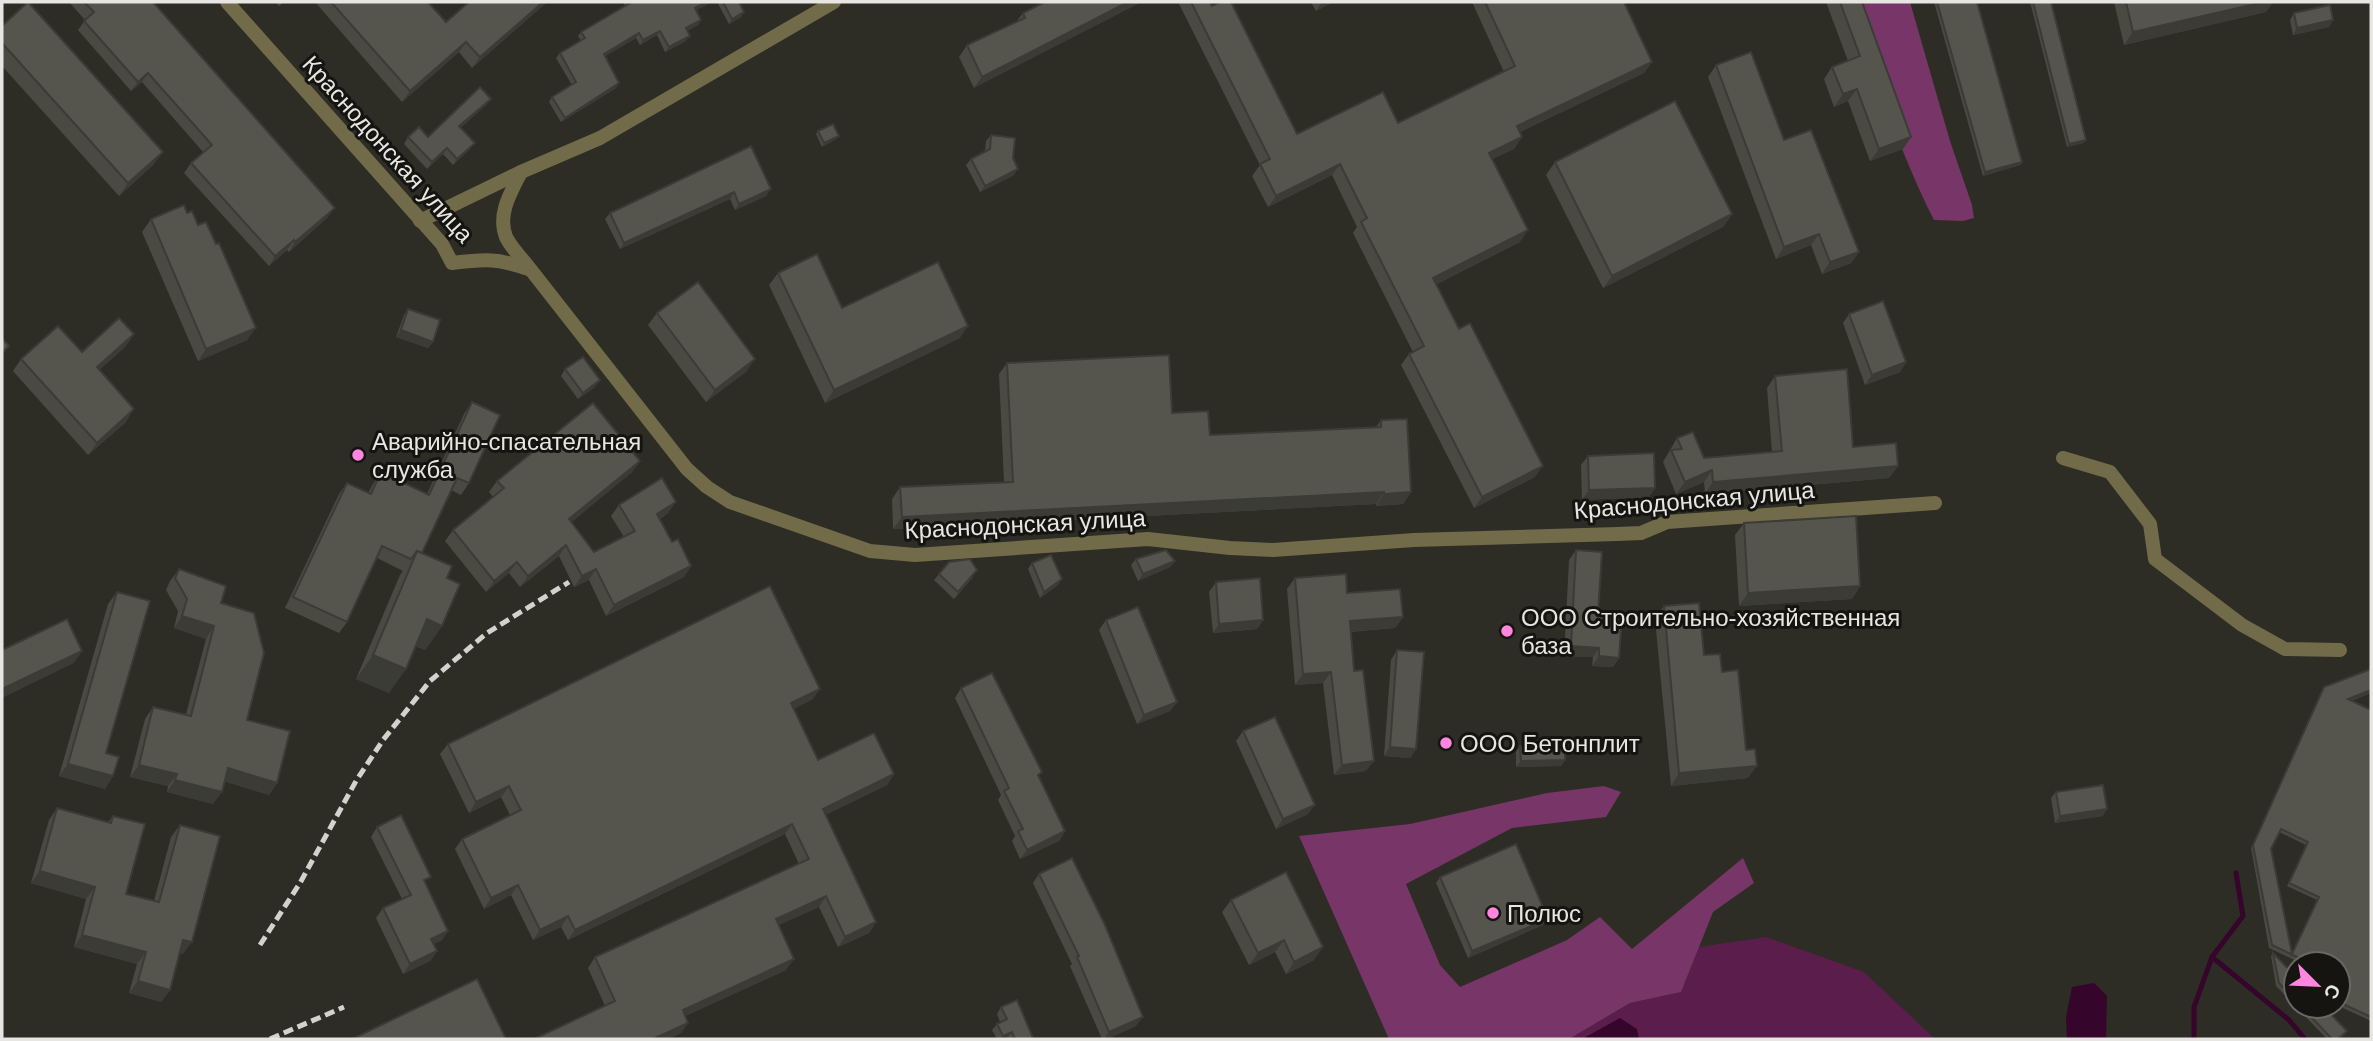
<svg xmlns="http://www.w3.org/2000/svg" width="2373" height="1041" viewBox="0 0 2373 1041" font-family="Arial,sans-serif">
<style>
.green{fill:#5b1e4c}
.forest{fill:#773667}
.water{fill:#35052b}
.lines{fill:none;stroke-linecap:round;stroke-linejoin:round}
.stream{stroke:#35052b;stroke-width:5}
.street{stroke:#716b49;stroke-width:14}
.rail{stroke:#d3d2ce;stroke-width:5;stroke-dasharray:10 5;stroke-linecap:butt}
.wall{fill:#4a4942;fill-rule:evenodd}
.shaded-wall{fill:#3c3c36}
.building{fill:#56554d;stroke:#3c3c36;stroke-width:2;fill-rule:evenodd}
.poi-dot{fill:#ff85df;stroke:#151411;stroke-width:2.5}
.labels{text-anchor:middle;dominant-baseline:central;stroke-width:6;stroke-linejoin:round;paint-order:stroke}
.street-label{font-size:24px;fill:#e7e6e2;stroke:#151411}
.poi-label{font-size:24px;fill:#e7e6e2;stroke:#151411;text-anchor:start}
</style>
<rect width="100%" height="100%" fill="#2d2c25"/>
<polygon class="green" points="1766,937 1864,972 1935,1039 1569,1039 1630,1003 1681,992 1699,947"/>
<g class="forest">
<path d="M1848 2H1910L1950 141 1972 205 1974 218 1963 221 1934 220C1899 151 1875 75 1848 2Z"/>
<polygon points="1604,786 1621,792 1606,817 1512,828 1406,884 1440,965 1460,987 1567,940 1600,917 1632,949 1743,858 1754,883 1713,912 1681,992 1630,1003 1569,1039 1389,1039 1299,836 1410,824 1547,793"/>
</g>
<g class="water">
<polygon points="2094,983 2107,996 2106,1039 2067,1039 2066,1017 2072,987"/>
<polygon points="1620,1018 1637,1029 1639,1039 1582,1039"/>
</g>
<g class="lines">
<g class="stream">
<polyline points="2212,957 2289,1020 2305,1039"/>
<polyline points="2194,1039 2194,1007 2212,957 2243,916 2236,873"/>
</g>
<g class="street">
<path d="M227 2 442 244 452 263C485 259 499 258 531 270L687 469 707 487 730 502 870 551 915 555 1148 539 1230 548 1273 550 1414 540 1617 534 1641 533 1667 522 1935 503"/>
<path d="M521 172C511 192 497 214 506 237 511 248 523 259 530 269"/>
<polyline points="420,221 521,172 600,138 834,2"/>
<polyline points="2063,458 2110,472 2150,524 2155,559 2242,625 2285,649 2340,650"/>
</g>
<g class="rail">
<polyline points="260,945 300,883 356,781 383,740 430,681 487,633 569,582"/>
<polyline points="270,1039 344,1007"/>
</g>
</g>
<g class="wall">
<polygon points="69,2 153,2 328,217 289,252 287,250 269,266 184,173 191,163 203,152 142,82 131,91 78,30 85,20"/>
<polygon points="275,2 284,2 279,6"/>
<polygon points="315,2 428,2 446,22 547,2 472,68 459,52 402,102"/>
<polygon points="623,2 712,2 696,10 701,20 698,25 687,31 686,41 665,52 657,35 640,45 636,38 605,56 616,88 561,122 549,102 552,97 572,85 556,58 560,53 581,41 578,36 581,32 625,6"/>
<polygon points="717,2 739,2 744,12 741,17 729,24"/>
<polygon points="1045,2 974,88 959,57 967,45 1016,22 1023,13"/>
<polygon points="1178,2 1210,2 1297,134 1398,123 1504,72 1472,2 1624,2 1652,62 1644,73 1520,132 1522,137 1514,149 1492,159 1520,242 1436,284 1535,477 1474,508 1401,365 1409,354 1413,352 1353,233 1357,227 1332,175 1268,207 1252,176 1260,165"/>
<polygon points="1311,2 1333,2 1316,11"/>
<polygon points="1826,2 1862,2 1911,137 1903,149 1870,161 1848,101 1834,107 1824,79 1832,67 1848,61"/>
<polygon points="1934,2 1977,2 2022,162 2020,165 1983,176"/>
<polygon points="2030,2 2051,2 2086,140 2083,143 2067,147"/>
<polygon points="2114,2 2273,2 2266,12 2124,45"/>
<polygon points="2294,13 2333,20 2329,27 2293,35 2290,20"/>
<polygon points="2,26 154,164 119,196 2,66"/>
<polygon points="1716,65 1784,140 1859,252 1851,263 1822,274 1811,245 1776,259 1708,77"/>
<polygon points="491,99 486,105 460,128 470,149 453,165 443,154 427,169 404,144 408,137 428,137"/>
<polygon points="818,131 836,139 822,147 816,134"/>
<polygon points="991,135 1014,175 980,192 966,165 971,159 985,151 986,141"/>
<polygon points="751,146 766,196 735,210 730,199 620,249 605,219 610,213"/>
<polygon points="1555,162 1732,214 1723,227 1603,288 1546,175"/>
<polygon points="187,213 216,244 247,340 198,361 142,232 151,219"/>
<polygon points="778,273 842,308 960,338 825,403 769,285"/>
<polygon points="408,309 433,342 428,348 396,337 404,315"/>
<polygon points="657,313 747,371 706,402 648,325"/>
<polygon points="1849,314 1906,362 1900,372 1865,385 1843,323"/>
<polygon points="134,334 125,347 99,370 126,422 88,455 13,371 21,359 82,352"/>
<polygon points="1007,363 1172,413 1210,435 1376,427 1381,420 1411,492 1403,504 1376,506 1376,504 893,529 892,499 900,487 1004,482 999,374"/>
<polygon points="565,369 595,387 578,399 561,376"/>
<polygon points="1775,376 1853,447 1898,466 1889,478 1705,494 1704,482 1676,494 1663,462 1677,438 1704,458 1772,452 1767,388"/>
<polygon points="472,402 469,483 461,495 451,490 422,553 447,578 442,626 425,650 416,646 389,693 356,679 400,575 403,571 377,558 347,622 339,633 285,608 339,494 347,483 368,493 373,484 381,472 427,494 464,414"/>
<polygon points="1588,456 1655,488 1649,497 1582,500 1581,465"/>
<polygon points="640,461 632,472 571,522 594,552 624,537 611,516 619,505 668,513 660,519 672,542 691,566 684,577 606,616 589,580 574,587 559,556 520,587 509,573 486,592 445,541 453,530 493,497 489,492 497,481"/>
<polygon points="1744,523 1860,586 1852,599 1739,606 1735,535"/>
<polygon points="1576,550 1598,614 1619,658 1613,667 1592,666 1593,657 1564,656 1569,560"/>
<polygon points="1136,559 1175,561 1170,567 1138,581 1131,565"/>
<polygon points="1032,563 1058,585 1040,598 1028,569"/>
<polygon points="179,569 221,603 247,720 277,783 269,795 224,781 213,804 167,792 168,786 130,777 145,719 153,707 186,714 206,639 174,628 178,611 166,590 170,581"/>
<polygon points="939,574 973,577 954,599 934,580"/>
<polygon points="1295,578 1347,593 1403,617 1395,628 1350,632 1354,671 1366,771 1334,775 1323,683 1295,685 1287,589"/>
<polygon points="1216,582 1263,620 1257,629 1213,633 1209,592"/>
<polygon points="117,592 106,753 113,776 105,789 59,776 108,604"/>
<polygon points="1664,606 1704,655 1722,672 1746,750 1748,778 1671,786 1655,619"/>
<polygon points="1106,620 1177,702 1170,711 1137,724 1099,630"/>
<polygon points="1397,650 1416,749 1410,758 1384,756 1391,660"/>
<path d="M2371 669V693L2351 701 2371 710V1021L2343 1008 2338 995V964H2303L2269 948 2251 848 2322 690 2324 687ZM2279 832 2306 845 2287 886 2317 900 2292 953 2271 849Z"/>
<polygon points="961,688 1039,777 1065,831 1059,841 1020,859 1012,841 1015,836 998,800 1001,795 955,698"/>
<polygon points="813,699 793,709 818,760 894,774 887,785 825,815 876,922 869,933 838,947 819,907 778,925 786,970 685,1016 688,1023 681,1033 668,1039 534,1039 605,1006 588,968 595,957 799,864 785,834 568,940 561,927 533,940 511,895 484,909 455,849 462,839 510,815 501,797 469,813 440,754 448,744"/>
<polygon points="1243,731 1308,814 1276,829 1236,741"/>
<polygon points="1520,746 1565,760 1561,766 1516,767 1516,752"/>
<polygon points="2056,792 2103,816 2055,823 2051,798"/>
<polygon points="57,808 108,822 113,816 126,894 154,901 171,837 180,825 183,954 180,953 170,990 161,1002 129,993 137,964 74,947 86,899 31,883 49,820"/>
<polygon points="377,827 426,884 448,931 442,940 433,944 437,951 430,961 403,974 376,918 383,908 402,899 371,837"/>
<polygon points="1039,874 1136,1026 1107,1039 1102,1039 1070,966 1072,964 1033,883"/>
<polygon points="1440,877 1543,925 1468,958 1436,883"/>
<polygon points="1231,900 1314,960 1286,974 1275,952 1249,965 1222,912"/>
<polygon points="2273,953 2296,977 2296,1006 2323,1006 2345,1034 2340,1039 2327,1039 2276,986 2271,956"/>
<polygon points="1001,1007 1033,1038 1032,1039 1007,1039 1007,1038 997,1039 992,1030 997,1024 1000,1022 997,1014"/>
</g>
<g class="shaded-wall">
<polygon points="543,2 547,2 472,68 480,57"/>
<polygon points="706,2 712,2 691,13 695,8"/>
<polygon points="1128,2 1142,2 974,88 982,77"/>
<polygon points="1322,2 1333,2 1316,11"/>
<polygon points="2264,2 2273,2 2266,12 2124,45 2133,32"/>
<polygon points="744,12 741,17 729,24 732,19"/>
<polygon points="701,20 698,25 682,33 686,28"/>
<polygon points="2333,20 2329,27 2293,35 2297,28"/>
<polygon points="660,31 657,35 640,45 643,40"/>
<polygon points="639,33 636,38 600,59 604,54"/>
<polygon points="690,36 686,41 665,52 669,47"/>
<polygon points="466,42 459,52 402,102 410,91"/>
<polygon points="1652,62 1644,73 1509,137 1517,126"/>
<polygon points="148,73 142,82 131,91 138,82"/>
<polygon points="619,83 616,88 561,122 565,118"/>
<polygon points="1857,89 1848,101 1834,107 1843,94"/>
<polygon points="491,99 486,105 455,133 459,126"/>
<polygon points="839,136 836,139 822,147 824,143"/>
<polygon points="1522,137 1514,149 1481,164 1489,153"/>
<polygon points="1911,137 1903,149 1870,161 1879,149"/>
<polygon points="2086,140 2083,143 2067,147 2069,144"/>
<polygon points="475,143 470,149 453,165 457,159"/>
<polygon points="447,148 443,154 427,169 432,162"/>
<polygon points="163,152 154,164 119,196 128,183"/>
<polygon points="2022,162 2020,165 1983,176 1985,172"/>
<polygon points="1340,164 1332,175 1268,207 1276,196"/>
<polygon points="1018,169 1014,175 980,192 985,186"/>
<polygon points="771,189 766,196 735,210 739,204"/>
<polygon points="734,192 730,199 620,249 624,243"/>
<polygon points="335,208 328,217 289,252 295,242"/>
<polygon points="1732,214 1723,227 1603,288 1612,276"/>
<polygon points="1528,230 1520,242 1426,290 1433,278"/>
<polygon points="1819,234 1811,245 1776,259 1784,247"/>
<polygon points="294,240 287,250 269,266 275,256"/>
<polygon points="1859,252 1851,263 1822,274 1830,262"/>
<polygon points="968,326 960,338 825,403 834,390"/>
<polygon points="256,328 247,340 198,361 206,349"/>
<polygon points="401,330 433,342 428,348 396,337"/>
<polygon points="134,334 125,347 88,380 97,367"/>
<polygon points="755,359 747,371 706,402 715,390"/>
<polygon points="1906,362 1900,372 1865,385 1872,375"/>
<polygon points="600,380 595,387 578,399 583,393"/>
<polygon points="134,409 126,422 88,455 97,443"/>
<polygon points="640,461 632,472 561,531 569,519"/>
<polygon points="1543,466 1535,477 1474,508 1482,497"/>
<polygon points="1898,466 1889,478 1705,494 1713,482"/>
<polygon points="1712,470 1704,482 1676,494 1685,482"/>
<polygon points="1655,488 1649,497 1582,500 1589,490"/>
<polygon points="1384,492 1376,504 893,529 902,517"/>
<polygon points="1411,492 1403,504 1376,506 1384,494"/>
<polygon points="676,502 668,513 649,525 657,514"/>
<polygon points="566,545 559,556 520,587 528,576"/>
<polygon points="1175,561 1170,567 1138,581 1143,574"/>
<polygon points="517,562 509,573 486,592 494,581"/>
<polygon points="691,566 684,577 606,616 614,605"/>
<polygon points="596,569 589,580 574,587 582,576"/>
<polygon points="1062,579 1058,585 1040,598 1044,592"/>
<polygon points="1860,586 1852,599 1739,606 1748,593"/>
<polygon points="182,616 214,626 206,639 174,628"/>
<polygon points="1403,617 1395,628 1342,632 1350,621"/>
<polygon points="427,619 442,626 425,650 410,644"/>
<polygon points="1263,620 1257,629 1213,633 1219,624"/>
<polygon points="1571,646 1599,648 1593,657 1564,656"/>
<polygon points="82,651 74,663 2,698 2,689"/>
<polygon points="373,655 406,669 389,693 356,679"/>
<polygon points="1599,656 1619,658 1613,667 1592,666"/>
<polygon points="1331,672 1323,683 1295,685 1303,674"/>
<polygon points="820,689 813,699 783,714 791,703"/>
<polygon points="2371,690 2371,693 2346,702 2348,699"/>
<polygon points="1177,702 1170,711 1137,724 1144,715"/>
<polygon points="1390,747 1416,749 1410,758 1384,756"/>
<polygon points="1565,760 1561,766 1516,767 1521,761"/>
<polygon points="1374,761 1366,771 1334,775 1342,765"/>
<polygon points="68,764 113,776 105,789 59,776"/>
<polygon points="139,765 177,774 168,786 130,777"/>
<polygon points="1757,766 1748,778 1671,786 1679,773"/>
<polygon points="228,768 277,783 269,795 219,780"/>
<polygon points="894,774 887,785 815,820 823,809"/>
<polygon points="175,780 222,792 213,804 167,792"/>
<polygon points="509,786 501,797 469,813 476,802"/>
<polygon points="1315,805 1308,814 1276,829 1283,819"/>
<polygon points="2107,809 2103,816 2055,823 2060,816"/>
<polygon points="792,824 785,834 568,940 575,930"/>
<polygon points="1065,831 1059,841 1020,859 1027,850"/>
<polygon points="40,871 95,887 86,899 31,883"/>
<polygon points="518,885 511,895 484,909 491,898"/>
<polygon points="826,896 819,907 768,930 776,919"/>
<polygon points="568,916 561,927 533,940 540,930"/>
<polygon points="1548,919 1543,925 1468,958 1472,951"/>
<polygon points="876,922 869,933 838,947 845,937"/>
<polygon points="448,931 442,940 424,949 431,939"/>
<polygon points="82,935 146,952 137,964 74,947"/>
<polygon points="183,940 192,942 183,954 175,952"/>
<polygon points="1284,940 1275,952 1249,965 1258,953"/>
<polygon points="1323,947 1314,960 1286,974 1294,962"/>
<polygon points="437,951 430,961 403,974 410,964"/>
<polygon points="794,959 786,970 675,1021 683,1010"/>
<polygon points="138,981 170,990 161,1002 129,993"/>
<polygon points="1143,1017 1136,1026 1107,1039 1104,1039 1109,1032"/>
<polygon points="688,1023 681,1033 668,1039 653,1039"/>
<polygon points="1012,1032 1007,1038 1000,1039 1003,1036"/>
</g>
<g class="building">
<polygon points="28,2 163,152 128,183 2,43 2,26"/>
<polygon points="84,2 153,2 335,208 295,242 294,240 275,256 191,163 212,145 148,73 138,82 84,21 94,12"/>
<polygon points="331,2 428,2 446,22 469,2 543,2 480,57 466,42 410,91"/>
<polygon points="629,2 706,2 695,8 701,20 686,28 690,36 669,47 660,31 643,40 639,33 604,54 619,83 565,118 552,97 576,82 560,53 585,38 581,32 630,3"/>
<polygon points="723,2 739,2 744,12 732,19"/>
<polygon points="1045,2 1128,2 982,77 967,45 1025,18 1023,13"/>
<polygon points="1191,2 1210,2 1212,6 1220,2 1231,2 1297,134 1383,92 1398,123 1515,66 1485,2 1624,2 1652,62 1517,126 1522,137 1489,153 1528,230 1433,278 1459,329 1470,323 1543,466 1482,497 1409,354 1424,346 1361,222 1367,218 1340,164 1276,196 1260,164 1270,159"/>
<polygon points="1840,2 1862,2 1911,137 1879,149 1857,89 1843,94 1832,67 1860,56"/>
<polygon points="1937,2 1977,2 2022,162 1985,172"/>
<polygon points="2033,2 2051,2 2086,140 2069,144"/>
<polygon points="2126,2 2264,2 2133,32"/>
<polygon points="2330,5 2333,20 2297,28 2294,13"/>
<polygon points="1751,52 1784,140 1811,130 1859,252 1830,262 1819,234 1784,247 1716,65"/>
<polygon points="480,87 491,99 459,126 475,143 457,159 447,148 432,162 408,137 419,127 428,137"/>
<polygon points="1675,101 1732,214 1612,276 1555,162"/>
<polygon points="833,124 839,136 824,143 818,131"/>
<polygon points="991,135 1015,138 1013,158 1018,169 985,186 971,159 990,149"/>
<polygon points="751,146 771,189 739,204 734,192 624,243 610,213"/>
<polygon points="184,205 187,213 192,211 198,225 206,222 216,244 219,243 256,328 206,349 151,219"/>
<polygon points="817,254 842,308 938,262 968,326 834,390 778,273"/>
<polygon points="698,282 755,359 715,390 657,313"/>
<polygon points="1883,301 1906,362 1872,375 1849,314"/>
<polygon points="408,309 440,320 433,342 401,330"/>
<polygon points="119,318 134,334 97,367 134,409 97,443 21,359 58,326 82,352"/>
<polygon points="2,338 9,346 2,353"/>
<polygon points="1169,355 1172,413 1208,411 1210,435 1381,427 1381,420 1407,419 1411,492 1384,494 1384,492 902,517 900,487 1013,482 1007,363"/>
<polygon points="583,357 600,380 583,393 565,369"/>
<polygon points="1847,369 1853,447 1896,443 1898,466 1713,482 1712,470 1685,482 1671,450 1682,449 1677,438 1693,432 1704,458 1782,451 1775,376"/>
<polygon points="472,402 500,415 469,483 457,478 422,553 417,551 411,559 382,546 347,622 293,597 347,483 371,494 381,472 429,495"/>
<polygon points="593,403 640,461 569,519 594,552 635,531 619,505 662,478 676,502 657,514 672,542 678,539 691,566 614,605 596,569 582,576 566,545 528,576 517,562 494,581 453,530 504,488 497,481"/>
<polygon points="1654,453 1655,488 1589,490 1588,456"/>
<polygon points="1856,516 1860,586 1748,593 1744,523"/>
<polygon points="1166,550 1175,561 1143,574 1136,559"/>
<polygon points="1576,550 1602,552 1598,614 1622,616 1619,658 1599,656 1599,648 1571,646"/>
<polygon points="417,551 452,566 447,578 460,584 442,626 427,619 406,669 373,655"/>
<polygon points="1051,555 1062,579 1044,592 1032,563"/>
<polygon points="970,559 977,570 958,592 939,574 949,562"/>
<polygon points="179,569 226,586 221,603 254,613 264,653 247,720 290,731 277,783 228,768 222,792 175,780 177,774 139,765 153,707 191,716 214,626 182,616 187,599 175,578"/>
<polygon points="1346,574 1347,593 1400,589 1403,617 1350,621 1354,671 1363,670 1374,761 1342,765 1331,672 1303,674 1295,578"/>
<polygon points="1260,578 1263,620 1219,624 1216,582"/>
<polygon points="770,586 820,689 791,703 818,760 874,733 894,774 823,809 876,922 845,937 826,896 776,919 794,959 683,1010 688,1023 653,1039 534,1039 615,1001 595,957 809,859 792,824 575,930 568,916 540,930 518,885 491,898 462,839 521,810 509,786 476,802 448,744"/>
<polygon points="117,592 150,601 106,753 119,757 113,776 68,764"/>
<polygon points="1699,603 1704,655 1720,654 1722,672 1738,670 1746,750 1755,749 1757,766 1679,773 1664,606"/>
<polygon points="1138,607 1177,702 1144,715 1106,620"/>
<polygon points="67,619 82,651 2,689 2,650"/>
<polygon points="1397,650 1424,652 1416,749 1390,747"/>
<path d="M2371 669V690L2348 699 2371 710V1017L2345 1005 2338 986V964H2312L2272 945 2253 845 2324 687ZM2281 829 2308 842 2289 883 2319 897 2292 954 2271 849Z"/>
<polygon points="992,673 1042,772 1038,775 1065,831 1027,850 1018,831 1023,829 1004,791 1009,788 961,688"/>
<polygon points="1275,717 1315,805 1283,819 1243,731"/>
<polygon points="1565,745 1565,760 1521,761 1520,746"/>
<polygon points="2103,785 2107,809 2060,816 2056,792"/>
<polygon points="57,808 111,823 113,816 145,824 126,894 159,902 180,825 220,836 192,942 183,940 170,990 138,981 146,952 82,935 95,887 40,871"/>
<polygon points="401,815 431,877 424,880 448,931 431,939 437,951 410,964 383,908 411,895 377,827"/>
<polygon points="1516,844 1548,919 1472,951 1440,877"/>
<polygon points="1072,858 1105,925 1143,1017 1109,1032 1077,957 1079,956 1039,874"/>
<polygon points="1286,872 1323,947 1294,962 1284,940 1258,953 1231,900"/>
<polygon points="2273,953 2296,977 2296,1001 2279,983"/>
<polygon points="477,979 506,1039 352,1039"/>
<polygon points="1017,1000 1033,1038 1031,1039 1015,1039 1012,1032 1003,1036 997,1024 1007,1019 1001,1007"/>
<polygon points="2301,1006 2323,1006 2347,1031 2338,1039 2332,1039"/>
</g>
<g class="poi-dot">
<circle cx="358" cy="455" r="7"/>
<circle cx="1507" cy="631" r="7"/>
<circle cx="1446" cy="743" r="7"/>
<circle cx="1493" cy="913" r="7"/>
</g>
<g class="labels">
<g class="street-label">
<text transform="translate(388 149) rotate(48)">Краснодонская улица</text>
<text transform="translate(1694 500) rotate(-5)">Краснодонская улица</text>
<text transform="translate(1025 524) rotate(-3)">Краснодонская улица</text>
</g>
<g class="poi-label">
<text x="372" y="441">Аварийно-спасательная<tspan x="372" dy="28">служба</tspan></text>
<text x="1521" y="617">ООО Строительно-хозяйственная<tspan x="1521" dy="28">база</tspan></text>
<text x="1460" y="743">ООО Бетонплит</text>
<text x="1507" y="913">Полюс</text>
</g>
</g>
<rect width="2373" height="1041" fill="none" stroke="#e7e6e2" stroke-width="7"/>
<g transform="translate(2317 985) rotate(114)"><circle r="33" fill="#151411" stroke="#696865" stroke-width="2"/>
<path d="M0-5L12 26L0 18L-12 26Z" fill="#ff85df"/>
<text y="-10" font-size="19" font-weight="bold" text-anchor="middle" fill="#e7e6e2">С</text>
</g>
</svg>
